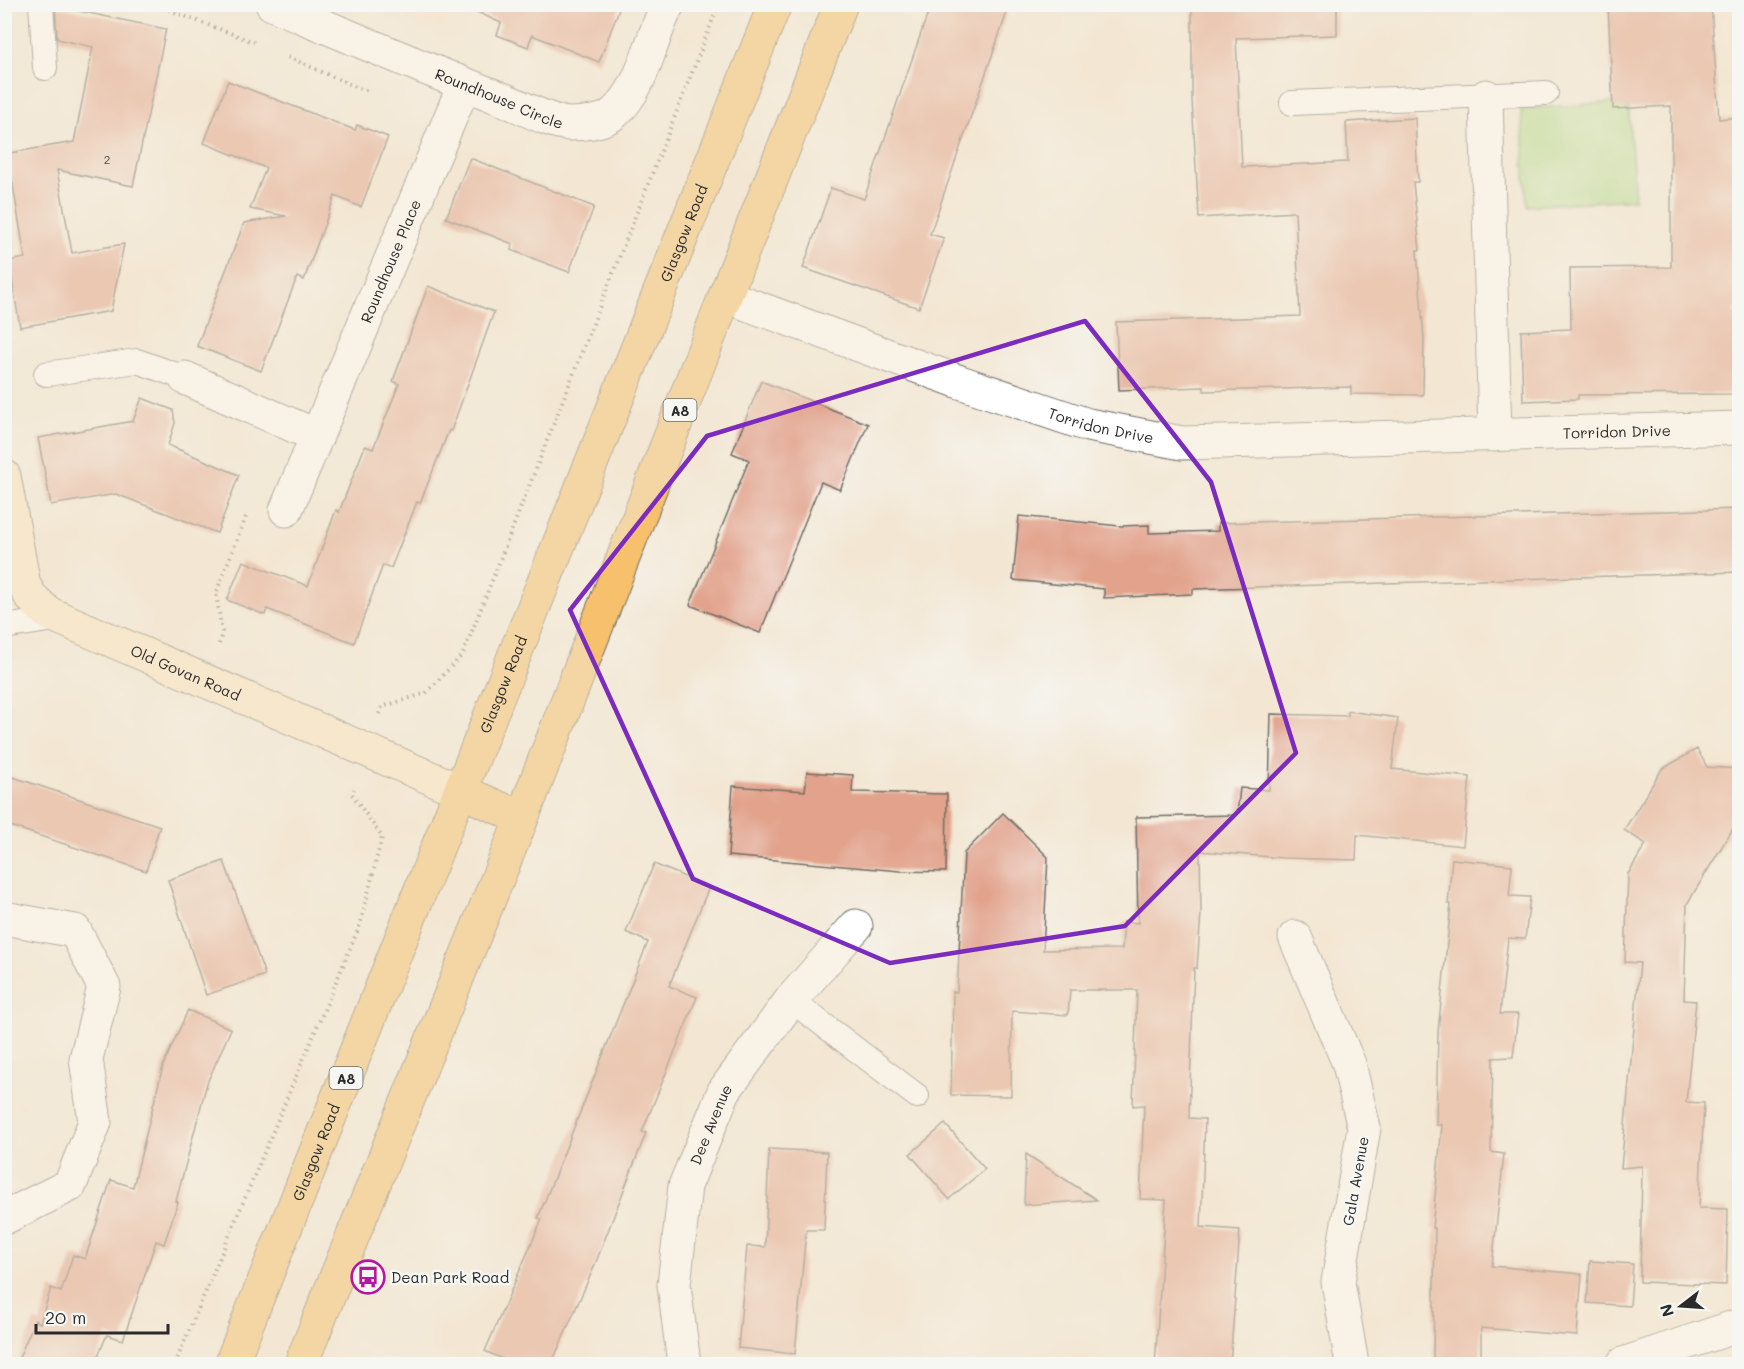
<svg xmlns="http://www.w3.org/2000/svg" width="1744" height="1369" viewBox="0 0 1744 1369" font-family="Mali,sans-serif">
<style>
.green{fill:#abdb89;stroke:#6b835a;stroke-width:1.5}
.building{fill:#e2a28b}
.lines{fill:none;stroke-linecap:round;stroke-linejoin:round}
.lane-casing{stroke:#716d66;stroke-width:26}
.street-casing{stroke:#716d66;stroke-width:35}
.secondary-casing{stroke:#716d66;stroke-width:35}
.primary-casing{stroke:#716d66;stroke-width:35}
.path{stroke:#716d66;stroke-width:4;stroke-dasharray:1.5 4.5;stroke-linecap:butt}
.lane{stroke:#fff;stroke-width:24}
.street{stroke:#fff;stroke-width:33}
.secondary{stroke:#fce6c4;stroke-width:33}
.primary{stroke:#f7c06c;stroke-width:33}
.marked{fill:none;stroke:#7b2cbf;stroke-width:4.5;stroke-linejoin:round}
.labels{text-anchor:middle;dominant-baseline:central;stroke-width:5;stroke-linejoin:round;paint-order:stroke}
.number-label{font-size:12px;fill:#594943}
.shield{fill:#f6f6f2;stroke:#686867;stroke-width:1.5}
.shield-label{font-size:14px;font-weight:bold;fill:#2b2b2b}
.street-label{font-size:15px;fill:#2b2b2b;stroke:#f6f6f2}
.poi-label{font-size:15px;fill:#2b2b2b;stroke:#f6f6f2;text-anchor:start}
</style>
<rect width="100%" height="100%" fill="#f6f6f2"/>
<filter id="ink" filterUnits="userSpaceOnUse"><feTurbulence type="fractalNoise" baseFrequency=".0167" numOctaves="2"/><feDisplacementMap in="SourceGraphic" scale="12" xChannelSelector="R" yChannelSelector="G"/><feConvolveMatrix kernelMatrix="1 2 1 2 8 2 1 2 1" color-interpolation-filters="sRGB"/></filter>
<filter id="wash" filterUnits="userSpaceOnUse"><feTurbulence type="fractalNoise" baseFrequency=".008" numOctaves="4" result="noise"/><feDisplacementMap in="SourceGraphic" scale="24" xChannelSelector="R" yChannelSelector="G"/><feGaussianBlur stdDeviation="1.35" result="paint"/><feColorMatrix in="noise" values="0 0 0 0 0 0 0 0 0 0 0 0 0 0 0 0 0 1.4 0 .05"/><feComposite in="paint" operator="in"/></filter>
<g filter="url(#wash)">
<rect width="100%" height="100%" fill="#f3e7d4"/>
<polygon class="green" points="1628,101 1635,199 1527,206 1521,109"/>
<g id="blocks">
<g class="building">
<polygon points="460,4 621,4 599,62 532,35 528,47 497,35 501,23"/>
<polygon points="931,4 1010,4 930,234 944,238 919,308 803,268 831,188 864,199"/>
<polygon points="1192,4 1337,4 1337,35 1236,38 1242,167 1348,162 1346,122 1415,118 1418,182 1413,182 1420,250 1417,250 1424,340 1423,395 1351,394 1351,387 1204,391 1204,387 1119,390 1116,322 1300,316 1295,212 1199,218 1192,100"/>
<polygon points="1608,4 1711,4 1719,119 1740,117 1740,309 1735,309 1737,394 1578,395 1578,399 1523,401 1521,331 1571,329 1570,268 1671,267 1671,106 1613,109"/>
<polygon points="55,6 166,29 133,186 57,170 72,253 124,244 111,311 20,327 9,261 25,258 9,161 4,160 4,154 74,142 93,47 57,39"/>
<polygon points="228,81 355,130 357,125 388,137 361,207 335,196 304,280 297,277 261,371 197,346 244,223 286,216 250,209 266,168 204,143"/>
<polygon points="470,158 594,207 569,272 511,250 513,244 446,218"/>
<polygon points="428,286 494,312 451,431 449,430 420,503 417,502 391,568 383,565 354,643 267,609 265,615 227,600 243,561 308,586 336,510 339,512 365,446 373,449 399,384 393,381"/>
<polygon points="761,381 868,424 840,490 821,482 760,633 690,605 749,460 732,453"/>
<polygon points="142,398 173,410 175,423 168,445 239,475 217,533 116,494 51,505 38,438 133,421"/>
<polygon points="1740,509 1740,572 1193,589 1193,594 1104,598 1104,589 1013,580 1019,516 1120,526 1149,525 1149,533 1218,531 1218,523"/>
<polygon points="1348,711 1398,718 1392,769 1470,777 1463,846 1357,835 1356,860 1282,858 1200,851 1201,913 1197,968 1194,968 1189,1118 1205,1119 1201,1227 1240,1230 1230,1365 1155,1365 1166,1200 1140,1199 1144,1105 1133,1106 1137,990 1070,990 1068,1015 1012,1011 1011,1096 951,1095 953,992 957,992 964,853 1003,813 1048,857 1043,950 1122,949 1124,922 1138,923 1136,817 1237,815 1240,788 1269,790 1271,714 1348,716"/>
<polygon points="1697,749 1707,767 1740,769 1740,817 1687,904 1684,1000 1696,1001 1686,1102 1704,1103 1699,1208 1728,1209 1726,1285 1640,1282 1642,1166 1621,1168 1640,963 1625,962 1628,874 1646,844 1624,830 1662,769"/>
<polygon points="807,772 853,775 852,792 947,794 946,872 900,871 728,856 733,786 805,791"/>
<polygon points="4,774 160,826 146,871 4,824"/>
<polygon points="1452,859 1512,865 1509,896 1530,897 1525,939 1508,938 1500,1014 1518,1014 1513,1057 1493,1058 1491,1152 1504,1154 1492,1266 1582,1274 1577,1336 1481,1328 1481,1359 1433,1358 1435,1228 1432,1228 1442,1125 1436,1125 1438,1032 1451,904 1448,904"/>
<polygon points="224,861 265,975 206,995 168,880"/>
<polygon points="654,864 709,887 669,986 697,997 642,1132 646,1133 594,1267 551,1365 516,1365 485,1351 542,1219 538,1218 648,942 626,932"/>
<polygon points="188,1010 231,1029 207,1083 176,1201 178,1202 164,1244 156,1241 123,1340 107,1335 94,1365 16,1365 35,1320 40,1323 51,1288 61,1292 73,1255 85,1259 111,1180 133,1187 163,1066"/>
<polygon points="945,1124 985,1169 949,1199 910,1154"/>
<polygon points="769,1149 827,1152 824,1230 806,1230 795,1354 738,1348 747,1246 765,1247"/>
<polygon points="1026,1154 1097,1200 1024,1205"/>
<polygon points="1590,1261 1633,1264 1630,1306 1587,1303"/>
</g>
</g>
</g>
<g filter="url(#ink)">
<use href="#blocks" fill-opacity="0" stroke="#716d66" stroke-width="1.5"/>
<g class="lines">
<defs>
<g id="lane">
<polyline points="41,4 45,68"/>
<polyline points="1292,103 1546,93"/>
<polyline points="46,374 137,361 185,378"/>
<polyline points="4,627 61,618"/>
<polyline points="791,1000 917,1096"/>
</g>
<g id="street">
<path id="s1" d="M272 4C350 37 427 70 505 100 522 107 552 123 569 124 582 124 604 122 613 114 644 89 650 38 668 4"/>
<polyline points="1486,96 1495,435"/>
<path id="s2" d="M725 296 960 382 1088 425 1182 443 1740 428"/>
<polyline points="185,378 317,436"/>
<path id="s3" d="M286 510 464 85"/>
<polyline points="4,918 75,931 104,987 86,1059 95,1122 70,1185 4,1218"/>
<polyline points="1295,937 1349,1064 1364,1128 1338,1282 1352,1364"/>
<path id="s4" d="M684 1364 674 1285 685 1186 724 1091 791 1000 856 926"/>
<polyline points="1623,1364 1740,1325"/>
</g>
<g id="secondary">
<path id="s5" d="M4 476 24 585 31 597 48 613 461 791"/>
</g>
<g id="primary">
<polyline points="461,791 522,818"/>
<path id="s6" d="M231 1364 775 4"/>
<polyline points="301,1364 522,818 725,296 841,4"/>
</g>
</defs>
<use href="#lane" class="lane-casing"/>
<use href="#street" class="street-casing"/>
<use href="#secondary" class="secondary-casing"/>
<use href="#primary" class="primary-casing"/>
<g class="path">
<polyline points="152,4 254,42"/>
<polyline points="288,57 363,90 369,90"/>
<polyline points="219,644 222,632 216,593 247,514"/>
<polyline points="379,714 382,707 426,693 463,654 719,4"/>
<polyline points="175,1364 360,925 382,837 352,794 354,789"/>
</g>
<use href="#lane" class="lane"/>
<use href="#street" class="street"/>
<use href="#secondary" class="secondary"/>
<use href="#primary" class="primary"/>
</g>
</g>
<path d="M0 0H1744V1369H0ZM1085 321 1211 482 1296 753 1125 926 890 963 693 879 570 610 707 436Z" fill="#f3e7d4" fill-opacity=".55" fill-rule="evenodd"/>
<path class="marked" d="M1085 321 1211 482 1296 753 1125 926 890 963 693 879 570 610 707 436Z"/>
<defs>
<symbol id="bus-ring" viewBox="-11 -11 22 22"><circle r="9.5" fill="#f6f6f2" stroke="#b5179e" stroke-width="1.5"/><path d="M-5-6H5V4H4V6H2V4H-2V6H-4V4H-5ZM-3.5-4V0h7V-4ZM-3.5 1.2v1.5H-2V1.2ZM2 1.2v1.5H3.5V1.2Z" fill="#b5179e"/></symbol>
</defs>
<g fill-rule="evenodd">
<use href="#bus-ring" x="349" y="1258" width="38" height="38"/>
</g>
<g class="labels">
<g class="number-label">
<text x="107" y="159">2</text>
</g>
<g class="shield">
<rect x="663.5" y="399" width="33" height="22" rx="4.5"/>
<rect x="329.5" y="1067" width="33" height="22" rx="4.5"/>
</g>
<g class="shield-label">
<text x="680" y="410">A8</text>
<text x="346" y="1078">A8</text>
</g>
<g class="street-label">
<text stroke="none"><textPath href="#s1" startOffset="246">Roundhouse Circle</textPath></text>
<text stroke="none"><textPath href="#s6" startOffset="1218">Glasgow Road</textPath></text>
<text stroke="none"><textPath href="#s3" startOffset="270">Roundhouse Place</textPath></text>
<text stroke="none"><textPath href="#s2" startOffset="398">Torridon Drive</textPath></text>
<text stroke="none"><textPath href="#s2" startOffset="916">Torridon Drive</textPath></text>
<text stroke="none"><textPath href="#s5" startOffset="298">Old Govan Road</textPath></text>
<text stroke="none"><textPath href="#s6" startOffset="732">Glasgow Road</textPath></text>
<text stroke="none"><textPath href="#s4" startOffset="246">Dee Avenue</textPath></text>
<text stroke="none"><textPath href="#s6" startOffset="228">Glasgow Road</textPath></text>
<text transform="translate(1355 1181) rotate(-80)">Gala Avenue</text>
</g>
<g class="poi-label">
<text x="391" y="1277">Dean Park Road</text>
</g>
</g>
<rect width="1744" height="1369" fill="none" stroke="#f6f6f2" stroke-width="24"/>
<g transform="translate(1681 1306) rotate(253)" stroke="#f6f6f2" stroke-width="4.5" paint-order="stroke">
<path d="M0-4.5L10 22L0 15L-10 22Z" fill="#2b2b2b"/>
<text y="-9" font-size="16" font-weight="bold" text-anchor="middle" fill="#2b2b2b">N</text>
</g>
<path d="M36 1324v9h132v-9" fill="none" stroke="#2b2b2b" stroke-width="3"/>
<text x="45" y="1324" font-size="18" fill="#2b2b2b" stroke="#f6f6f2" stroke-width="4.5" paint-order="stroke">20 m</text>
</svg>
